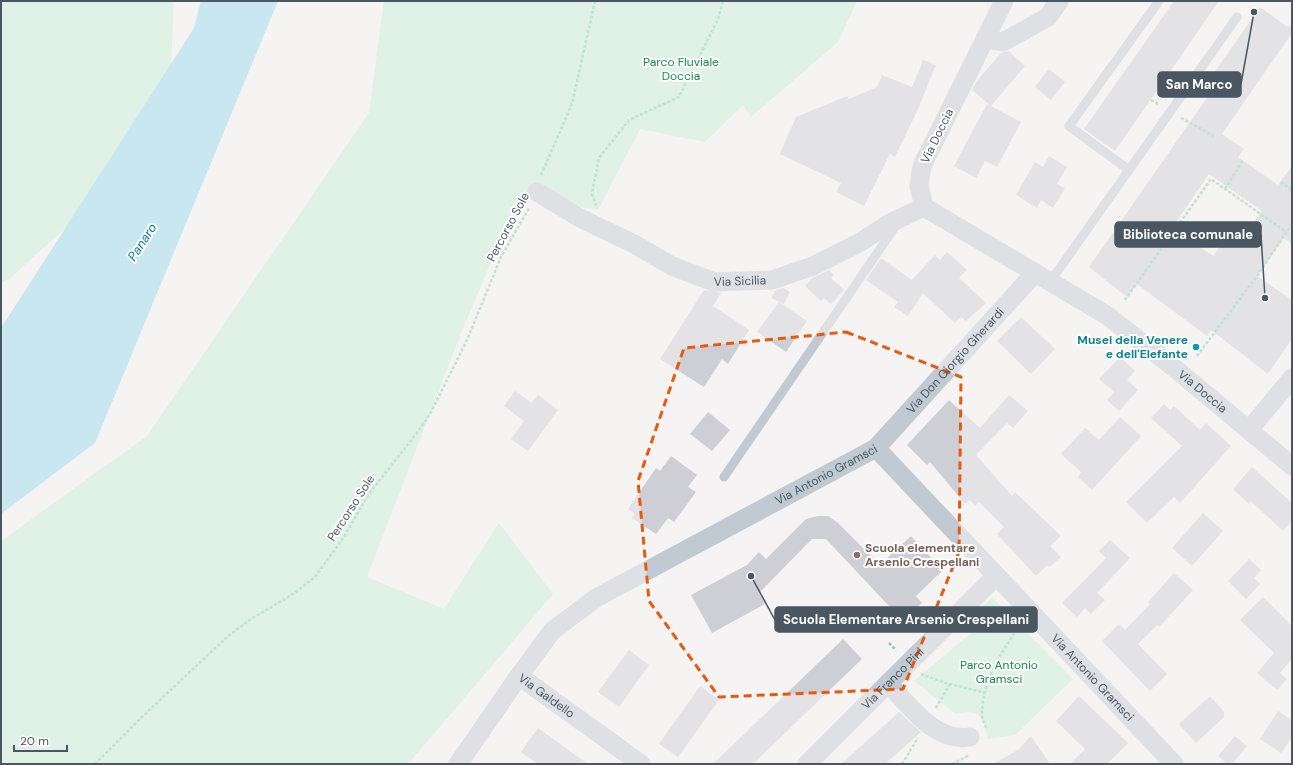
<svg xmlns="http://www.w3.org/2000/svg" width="1293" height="765" viewBox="0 0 1293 765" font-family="'DM Sans',sans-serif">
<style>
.green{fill:#c3f1d5}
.water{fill:#90daee}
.building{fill:#cdcfd5;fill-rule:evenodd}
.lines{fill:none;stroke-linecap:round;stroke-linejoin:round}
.path{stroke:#7ad0a6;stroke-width:2.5;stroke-dasharray:3 2;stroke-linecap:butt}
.service{stroke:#c1cad2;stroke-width:9}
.minor{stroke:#c1cad2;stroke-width:19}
.marked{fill:none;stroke:#e8590c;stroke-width:3;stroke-dasharray:8 5;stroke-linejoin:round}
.culture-dot{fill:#0f9aa8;stroke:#fff;stroke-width:1.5}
.education-dot{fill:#8d6e63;stroke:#fff;stroke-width:1.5}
.labels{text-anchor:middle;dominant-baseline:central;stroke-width:4;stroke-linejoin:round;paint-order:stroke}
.park-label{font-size:12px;fill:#17864f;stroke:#fff}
.street-label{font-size:12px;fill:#4a5661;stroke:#fff}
.culture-label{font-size:12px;font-weight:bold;fill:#0d838f;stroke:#fff;text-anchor:end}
.education-label{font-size:12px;font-weight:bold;fill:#785e54;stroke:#fff;text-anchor:start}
.water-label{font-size:13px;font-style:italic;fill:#0c7c9b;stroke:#fff}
.leader{fill:none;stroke:#4a5661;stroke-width:1.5}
.callout-dot{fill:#4a5661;stroke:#fff;stroke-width:1.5}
.callout{fill:#4a5661;stroke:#4a5661;stroke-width:1.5}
.callout-label{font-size:13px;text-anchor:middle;font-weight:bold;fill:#fff}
</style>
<rect width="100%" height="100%" fill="#f5f3f3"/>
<g class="green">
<polygon points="1,1 174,1 171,65 95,201 9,279 1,283"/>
<polygon points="384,1 857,1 838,42 751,117 743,105 705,142 640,129 598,210 519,196 459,338 367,577 444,609 499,523 553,594 408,764 1,764 1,541 147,436 369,113"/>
<path d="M992 597 1073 679 1015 735 988 739C984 718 980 708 956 714L914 681 976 629 969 621Z"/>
</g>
<polygon class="water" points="201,1 278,1 95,443 1,514 1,328 194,28"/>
<g class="building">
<polygon points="1174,1 1219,1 1115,151 1084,129"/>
<path d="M1260 7 1286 26H1292V33L1222 134 1244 149 1238 157 1278 185 1292 166V244L1284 238 1257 276 1292 300V339L1268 374 1211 330 1207 336 1137 284 1127 297 1089 267 1211 92 1204 87ZM1209 174 1262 211 1242 239 1231 232 1213 256 1172 228Z"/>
<polygon points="1009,51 1025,66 991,106 1021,122 997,167 985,161 976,178 954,166 987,104 990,105 972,90 976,82 1001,53"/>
<polygon points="923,60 936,65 918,109 895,157 890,154 864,206 836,192 841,183 780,154 796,117 847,96 849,99 877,87 882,75 912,87"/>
<polygon points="1049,69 1065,82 1051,100 1035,87"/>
<polygon points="1049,156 1067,167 1057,184 1065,188 1053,208 1041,200 1037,208 1016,195 1035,162 1043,167"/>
<polygon points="947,252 967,270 959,278 986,303 966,321 961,317 955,323 923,293 908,316 894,307 898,302 866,280 881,258 912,280 935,255 940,260"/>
<polygon points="829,270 834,275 831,278 844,290 831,304 824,298 821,301 805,286 812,278"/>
<polygon points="783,288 790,292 784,304 771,298 776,290"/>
<polygon points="704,290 721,293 713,306 749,330 728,364 722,359 704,387 660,359"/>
<polygon points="779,302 807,321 786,352 757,332"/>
<polygon points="1021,317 1055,349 1031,374 997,341"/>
<polygon points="1120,357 1135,371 1127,380 1138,390 1119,411 1107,400 1114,392 1099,379"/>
<polygon points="515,391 532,403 538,395 558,410 528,451 511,439 524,421 504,406"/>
<polygon points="1009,395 1028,411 1013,428 1007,423 976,455 1012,496 1015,492 1061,536 1050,546 1061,557 1049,567 1047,565 1036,576 997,534 1004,527 979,502 975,506 970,500 965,504 930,462 927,465 907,445 949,400 980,428"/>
<polygon points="1164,404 1170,410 1174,406 1200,430 1206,423 1231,446 1180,503 1174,497 1147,523 1126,502 1182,446 1151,418"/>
<polygon points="708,412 730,430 712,451 690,434"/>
<polygon points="1120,417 1141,436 1092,490 1078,477 1081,472 1061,454 1085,428 1099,440"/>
<polygon points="671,456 697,475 688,487 696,492 674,522 668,518 656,534 632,518 635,514 628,509 656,468 660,471"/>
<polygon points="1252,467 1292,503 1292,521 1283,531 1251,501 1249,504 1233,489"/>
<polygon points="1203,513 1223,531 1192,566 1172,548"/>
<polygon points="818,516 828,516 837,522 880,565 911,536 943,570 916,596 922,603 903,621 826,539 812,539 759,593 765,604 712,633 691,595 747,565 759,552 766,559 806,519"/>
<polygon points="1110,540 1130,558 1097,593 1105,600 1091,614 1085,608 1077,617 1062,603 1106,558 1099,551"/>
<polygon points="1249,559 1261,570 1254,578 1260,584 1246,599 1228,581"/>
<polygon points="1174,573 1193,590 1159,627 1157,625 1138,644 1167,674 1150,691 1102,641 1119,624 1125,630 1150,604 1148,602"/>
<polygon points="1263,597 1292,626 1292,659 1280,673 1287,679 1277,690 1257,673 1274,653 1240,620"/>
<polygon points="843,639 862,659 753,764 713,764"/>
<polygon points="629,650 649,665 619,707 598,692"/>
<polygon points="700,686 719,700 678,757 659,744"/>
<polygon points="1079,696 1128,743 1107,764 1070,764 1085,749 1056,721"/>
<polygon points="1210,696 1224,712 1224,717 1196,743 1179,724"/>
<polygon points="1278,711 1292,720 1292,737 1281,753 1260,739"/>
<polygon points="899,712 921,732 885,764 841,764"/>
<polygon points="538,728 588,764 538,764 521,752"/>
<polygon points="1031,736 1050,764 993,764 1018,750"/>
<polygon points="1235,736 1247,746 1232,764 1227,764 1218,756"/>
</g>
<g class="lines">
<g class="path">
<polyline points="1151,100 1160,105"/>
<polyline points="1181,118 1214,136"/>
<polyline points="541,175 572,104 595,1"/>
<polyline points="1281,182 1292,190"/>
<polyline points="1225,189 1243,160"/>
<polyline points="596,206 592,193 599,158 629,120 679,97 718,19 723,1"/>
<polyline points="1125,300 1211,179 1286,232"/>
<polyline points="1197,356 1257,276 1292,224"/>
<polyline points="889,643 896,650"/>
<polyline points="921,674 946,683 985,693"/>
<polyline points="936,708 950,684"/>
<path d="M986 728C985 723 982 720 982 716 982 681 1001 653 1020 625"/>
<polyline points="95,764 145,714 227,637 251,619 293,594 315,577 344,537 368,495 420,429 430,414 467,340 501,257 529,208"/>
<polyline points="902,764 918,738"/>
<polyline points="952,764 970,755"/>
</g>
<g class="service">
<polyline points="1129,170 1069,126 1159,1"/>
<polyline points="1050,282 1237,17"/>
<polyline points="724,477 897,224"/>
</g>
<g class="minor">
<path id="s1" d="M1004 1 922 166 919 186 924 207 1108 316 1172 366 1292 466"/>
<polyline points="985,39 1003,42 1048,17 1059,1"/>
<path id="s2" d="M537 192 578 217 634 244 672 266 714 282 772 280 813 266 859 243 890 223 924 207"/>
<polyline points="1249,430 1292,378"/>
<path id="s3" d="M876 448 1035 273"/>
<path id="s4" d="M519 676 552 631 596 598 876 448 1174 764"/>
<path d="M888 683C909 705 935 743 970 737"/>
<path id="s5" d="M458 764 519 676 641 764"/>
<path id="s6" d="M807 764 996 576"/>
</g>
</g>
<path d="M0 0H1293V765H0ZM846 332 961 377 959 552 903 689 719 697 649 601 638 481 684 348Z" fill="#f5f3f3" fill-opacity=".55" fill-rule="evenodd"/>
<path class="marked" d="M846 332 961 377 959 552 903 689 719 697 649 601 638 481 684 348Z"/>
<circle class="culture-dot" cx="1196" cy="347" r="4"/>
<circle class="education-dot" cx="857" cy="555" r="4"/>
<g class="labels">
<g class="park-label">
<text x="681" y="62">Parco Fluviale<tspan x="681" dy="14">Doccia</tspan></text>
<text x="999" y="665">Parco Antonio<tspan x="999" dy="14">Gramsci</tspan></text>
</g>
<g class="street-label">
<text transform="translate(937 136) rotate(-64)">Via Doccia</text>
<text transform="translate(508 227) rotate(-62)">Percorso Sole</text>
<text stroke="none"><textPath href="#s2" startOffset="225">Via Sicilia</textPath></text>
<text stroke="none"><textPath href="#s3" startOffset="118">Via Don Giorgio Gherardi</textPath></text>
<text stroke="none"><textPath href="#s1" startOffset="561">Via Doccia</textPath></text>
<text stroke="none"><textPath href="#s4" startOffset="372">Via Antonio Gramsci</textPath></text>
<text transform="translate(351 508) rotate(-57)">Percorso Sole</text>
<text stroke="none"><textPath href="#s4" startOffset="744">Via Antonio Gramsci</textPath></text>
<text stroke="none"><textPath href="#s6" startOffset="121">Via Franco Pini</textPath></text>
<text stroke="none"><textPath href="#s5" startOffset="141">Via Galdello</textPath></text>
</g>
<g class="culture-label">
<text x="1188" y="340">Musei della Venere<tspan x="1188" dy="14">e dell'Elefante</tspan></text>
</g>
<g class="education-label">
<text x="865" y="548">Scuola elementare<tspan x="865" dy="14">Arsenio Crespellani</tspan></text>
</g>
<g class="water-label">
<text transform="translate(142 242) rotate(-57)">Panaro</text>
</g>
</g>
<path class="leader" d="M1254 12L1241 84M1265 298L1261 235M751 576L775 620"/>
<g class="callout-dot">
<circle cx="1254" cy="12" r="4"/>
<circle cx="1265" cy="298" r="4"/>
<circle cx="751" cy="576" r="4"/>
</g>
<g class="callout">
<rect x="1158" y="72" width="83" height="25" rx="4"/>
<rect x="1115" y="222" width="146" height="25" rx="4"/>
<rect x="775" y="607" width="262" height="25" rx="4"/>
</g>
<g class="callout-label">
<text x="1199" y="89">San Marco</text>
<text x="1188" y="239">Biblioteca comunale</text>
<text x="906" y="624">Scuola Elementare Arsenio Crespellani</text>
</g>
<rect width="1293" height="765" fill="none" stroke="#4a5661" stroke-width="4"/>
<path d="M14 745v6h53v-6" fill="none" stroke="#4a5661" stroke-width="2"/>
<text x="20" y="745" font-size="12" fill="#4a5661" stroke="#ffffff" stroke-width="3" paint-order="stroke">20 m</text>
</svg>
